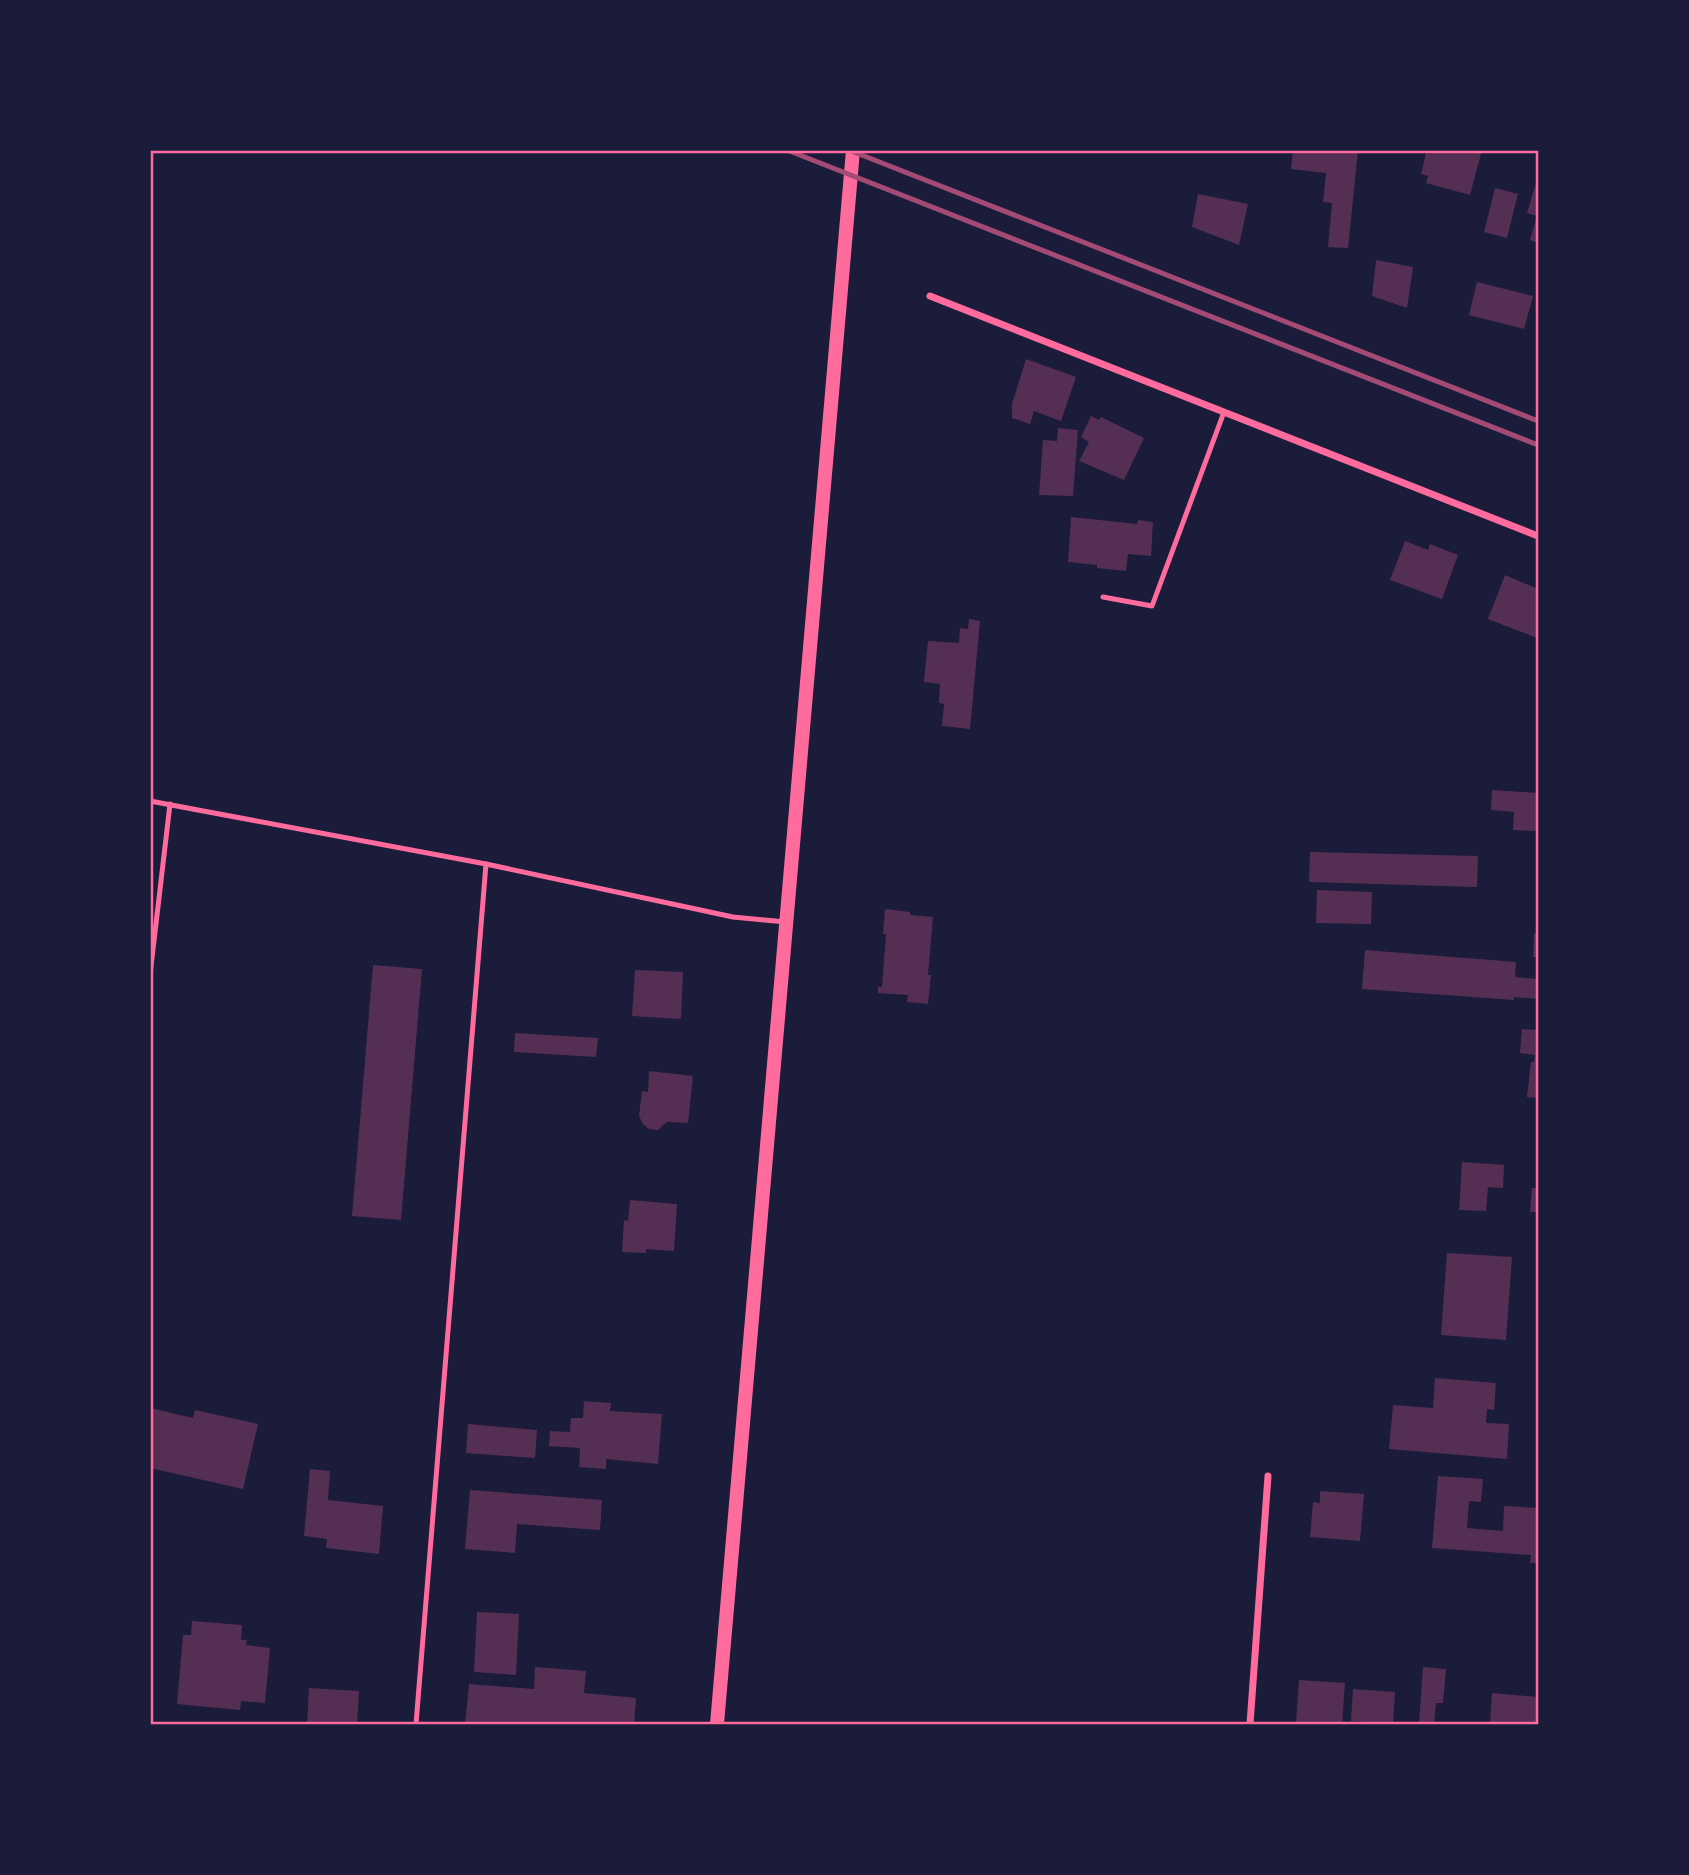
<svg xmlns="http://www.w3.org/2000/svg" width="1689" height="1875" viewBox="0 0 1689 1875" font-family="Commissioner,sans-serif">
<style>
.building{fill:#542f53}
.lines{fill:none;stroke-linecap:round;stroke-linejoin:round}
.service{stroke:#ff6b9d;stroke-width:5}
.minor{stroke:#ff6b9d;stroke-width:7}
.secondary{stroke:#ff6b9d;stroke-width:14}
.rail{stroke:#a44b75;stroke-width:5}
.neatline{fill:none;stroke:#ff6b9d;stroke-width:2.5}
</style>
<rect width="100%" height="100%" fill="#1b1b3a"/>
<g class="building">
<polygon points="1293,150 1358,150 1348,248 1328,247 1332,203 1323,202 1326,173 1291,169"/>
<polygon points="1434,150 1482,150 1470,195 1426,183 1428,176 1421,174 1426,153 1433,154"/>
<polygon points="1538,176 1538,243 1530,240 1537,216 1527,213"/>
<polygon points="1495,188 1518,194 1507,238 1484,232"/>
<polygon points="1198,194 1248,204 1239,245 1192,227"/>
<polygon points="1376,260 1413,267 1407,308 1372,296"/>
<polygon points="1477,282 1533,296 1524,329 1469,315"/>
<polygon points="1026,359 1076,377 1061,421 1034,411 1030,424 1012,418 1012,404"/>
<polygon points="1091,416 1099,420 1101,417 1144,438 1124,480 1079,461 1089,442 1081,437"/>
<polygon points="1058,428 1078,430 1073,496 1039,495 1043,440 1057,441"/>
<polygon points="1071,517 1137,524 1138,520 1153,522 1151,556 1128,554 1126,571 1097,568 1097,565 1068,562"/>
<polygon points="1405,541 1428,550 1430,544 1458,555 1442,599 1390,580"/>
<polygon points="1505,575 1538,589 1537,638 1488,619"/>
<polygon points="969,619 980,621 970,729 942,726 944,704 939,703 940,684 924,682 928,641 959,643 960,628 968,629"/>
<polygon points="1492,790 1538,793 1538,831 1513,830 1514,812 1491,810"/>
<polygon points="1310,852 1478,856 1477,887 1309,882"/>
<polygon points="1317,890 1372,892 1371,924 1316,923"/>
<polygon points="885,909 910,912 910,915 933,917 928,975 931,975 928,1004 907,1002 908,995 878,993 878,987 882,987 886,934 883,934"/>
<polygon points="1534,933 1538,933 1538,957 1533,957"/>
<polygon points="1365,950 1516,962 1515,977 1538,979 1538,999 1514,997 1514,1000 1362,989"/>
<polygon points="373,965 422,969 401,1220 352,1216"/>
<polygon points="635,970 683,972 681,1019 632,1016"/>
<polygon points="1522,1029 1538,1030 1538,1098 1527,1097 1531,1062 1534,1062 1535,1055 1520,1053"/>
<polygon points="515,1033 598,1038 596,1057 514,1052"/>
<polygon points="649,1071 693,1076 688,1123 667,1122 658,1130 649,1129 643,1124 639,1116 642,1091 648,1092"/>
<polygon points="1462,1162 1504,1165 1503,1188 1488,1187 1486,1211 1459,1210"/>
<polygon points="1532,1188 1538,1188 1538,1212 1530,1212"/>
<polygon points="630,1200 677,1204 674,1251 646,1249 646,1253 622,1252 624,1220 628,1221"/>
<polygon points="1447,1253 1512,1257 1506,1340 1441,1335"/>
<polygon points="1435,1378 1496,1383 1494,1410 1487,1409 1486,1423 1509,1424 1507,1459 1389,1449 1393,1405 1433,1408"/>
<polygon points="584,1401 611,1403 610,1411 662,1414 658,1464 606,1459 606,1469 579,1467 580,1448 549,1446 550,1431 570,1432 571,1418 583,1418"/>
<polygon points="150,1408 193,1418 195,1410 258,1424 243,1489 150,1468"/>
<polygon points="468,1424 537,1430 535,1458 466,1453"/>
<polygon points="310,1469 330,1471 328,1500 383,1506 379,1554 326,1548 327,1539 304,1536"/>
<polygon points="1438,1476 1483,1479 1481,1502 1469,1501 1467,1528 1503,1531 1504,1506 1538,1508 1538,1563 1530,1563 1531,1555 1432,1548"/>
<polygon points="470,1490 602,1500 600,1530 517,1524 515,1553 465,1549"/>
<polygon points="1320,1491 1364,1494 1360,1541 1310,1537 1313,1502 1320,1503"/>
<polygon points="477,1612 519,1614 516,1675 474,1672"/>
<polygon points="192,1621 242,1625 241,1640 247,1640 246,1645 270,1648 265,1703 241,1701 240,1710 177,1704 183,1635 191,1635"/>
<polygon points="535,1667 586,1671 584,1693 636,1698 634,1724 465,1724 469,1684 534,1689"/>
<polygon points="1423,1667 1446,1669 1443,1703 1436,1703 1434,1724 1419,1724"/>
<polygon points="1299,1680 1345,1683 1342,1724 1296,1724"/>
<polygon points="309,1688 359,1691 357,1724 307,1724"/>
<polygon points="1353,1689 1395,1692 1393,1724 1351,1721"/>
<polygon points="1492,1693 1538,1697 1538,1724 1490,1724"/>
</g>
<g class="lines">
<g class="service">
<polyline points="1103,597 1152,606 1224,412"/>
<polyline points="150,801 486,864"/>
<polyline points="150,975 170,804"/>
<polyline points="416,1724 486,864 733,917 786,922"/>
</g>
<g class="minor">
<polyline points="930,296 1538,536"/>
<polyline points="1250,1724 1268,1476"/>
</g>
<polyline class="secondary" points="717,1724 853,150"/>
<g class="rail">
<polyline points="787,150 1538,445"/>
<polyline points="849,150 1538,421"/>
</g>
</g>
<rect width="1689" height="1875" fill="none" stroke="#1b1b3a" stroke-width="304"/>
<rect x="152" y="152" width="1385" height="1571" class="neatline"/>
</svg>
